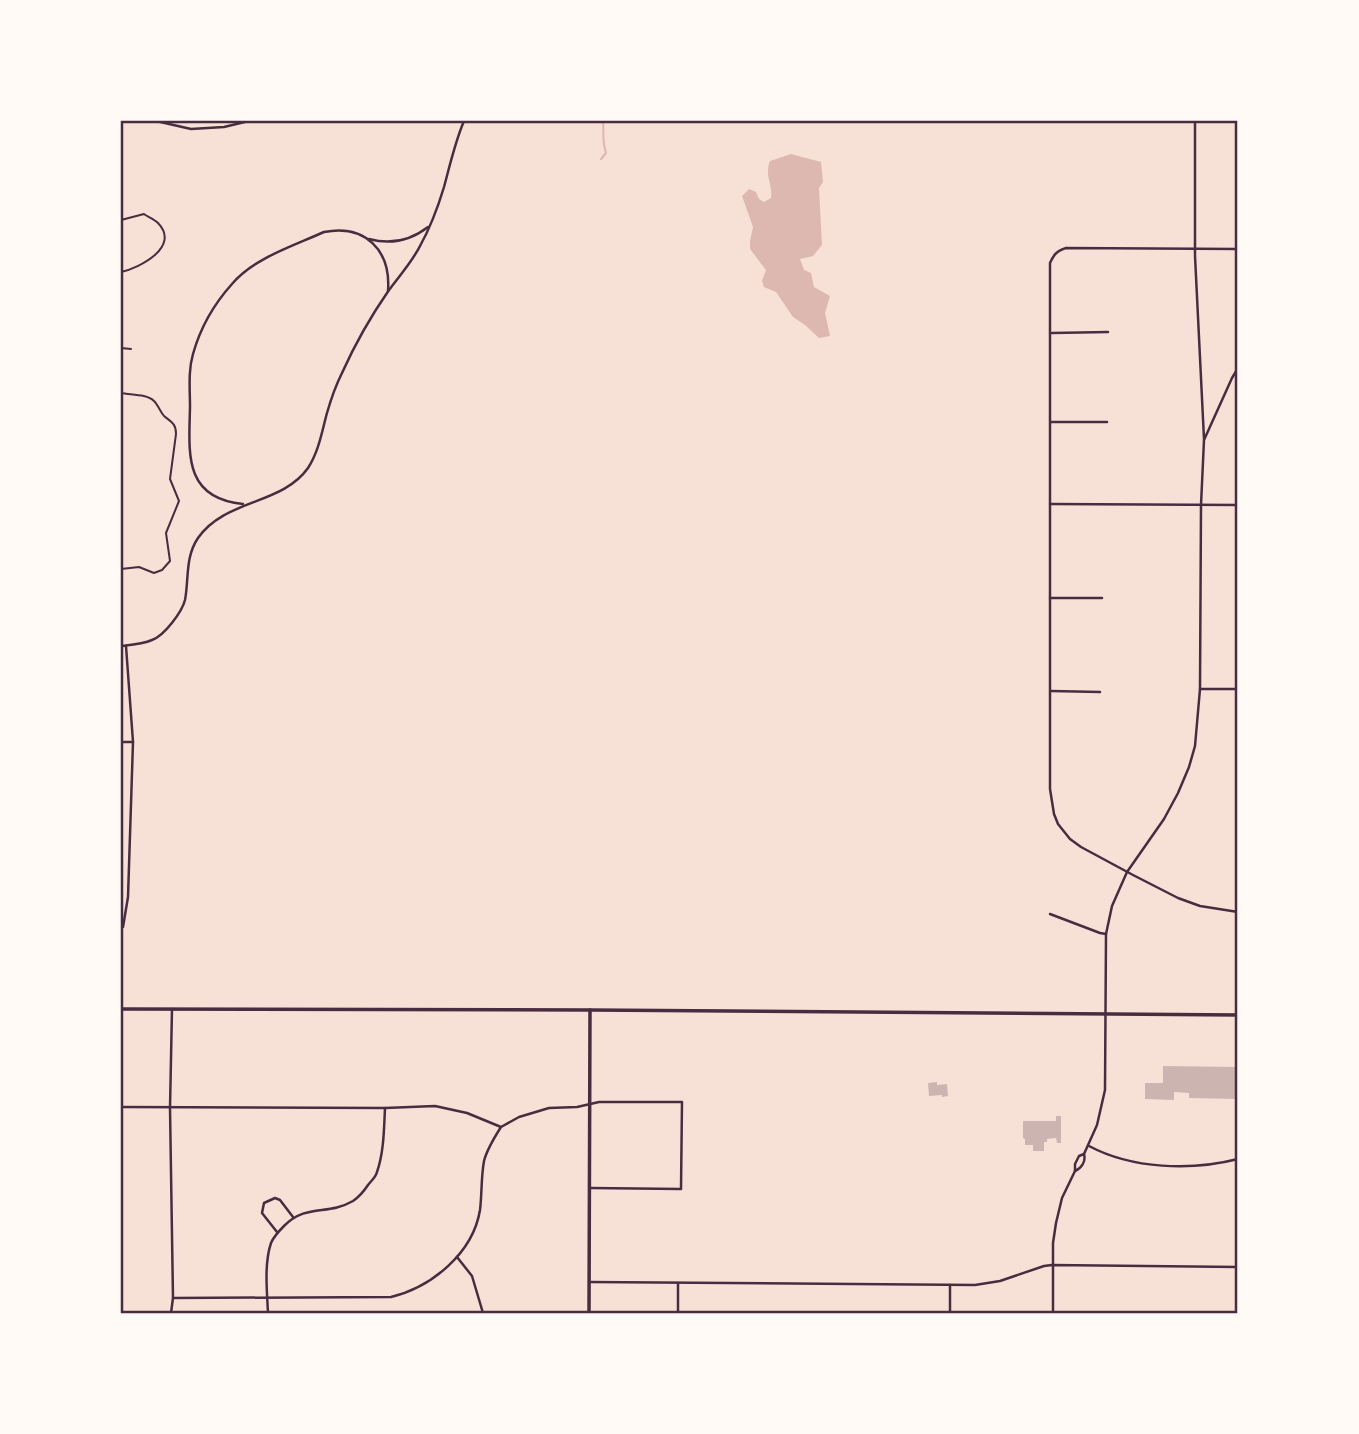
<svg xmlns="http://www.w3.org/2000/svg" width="1359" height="1434" viewBox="0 0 1359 1434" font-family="'Noto Sans',sans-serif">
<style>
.water{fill:#dcb8b0}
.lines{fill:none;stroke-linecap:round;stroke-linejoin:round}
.stream{stroke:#dcb8b0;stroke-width:2}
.building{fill:#ccb4b1}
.path{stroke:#4a2c40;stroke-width:2}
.minor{stroke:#4a2c40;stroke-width:2.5}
.tertiary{stroke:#4a2c40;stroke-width:3.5}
.neatline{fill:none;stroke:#4a2c40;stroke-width:2.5}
</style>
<rect width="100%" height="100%" fill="#f7e1d7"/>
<path class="water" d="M791 154 821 162 823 182 819 188 822 245 813 256 800 259 804 270 811 273 814 287 830 296 825 313 830 336 819 338 805 325 793 317 776 292 764 287 762 281 766 270 750 249V241L753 227 742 196 749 189 756 192 759 199 764 202 771 198C773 183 764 176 770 161Z"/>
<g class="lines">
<path class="stream" d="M601 159 606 153C602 142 604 132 603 121"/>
</g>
<g class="building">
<polygon points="1163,1066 1238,1067 1238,1099 1189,1098 1189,1093 1174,1092 1174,1100 1145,1099 1145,1083 1163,1083"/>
<polygon points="937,1082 937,1085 947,1084 948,1096 942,1097 942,1095 929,1096 928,1083"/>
<polygon points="1056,1116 1061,1116 1061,1143 1057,1143 1056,1138 1047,1139 1047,1142 1044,1142 1044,1151 1033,1151 1033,1145 1025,1145 1025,1139 1023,1138 1023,1121 1056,1121"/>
</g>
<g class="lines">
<g class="path">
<polyline points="188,121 218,121"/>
<path d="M121 220 144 214C148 217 154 219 158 223 181 247 139 268 121 272"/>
<polyline points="121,348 131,349"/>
<path d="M121 393C131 395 147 394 154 401 158 405 160 411 164 416 171 422 176 423 176 434L170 479 179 501 166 533 170 561 162 570 154 573 139 567 121 569"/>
</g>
<g class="minor">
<polyline points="156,121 191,129 224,127 249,121"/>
<polyline points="1195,121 1195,256 1204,439"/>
<path d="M369 239C391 245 410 241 428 227"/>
<path d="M1238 249 1066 248C1057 251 1054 254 1050 263V789L1054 814 1058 824 1070 839 1081 847 1133 875 1178 898 1200 906 1238 912"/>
<polyline points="1052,333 1108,332"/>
<polyline points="1051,422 1107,422"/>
<path d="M243 504C183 498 189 453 190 407 190 389 188 371 193 354 200 329 214 304 232 284 254 258 293 246 324 232 365 224 391 250 388 291"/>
<polyline points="1050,504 1238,505"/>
<polyline points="1050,598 1102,598"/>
<path d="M121 646C130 645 143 644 152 640 164 636 182 612 185 600 189 579 185 557 198 538 225 499 282 505 308 468 319 451 322 431 327 413 331 399 336 385 342 373 355 344 371 316 389 290 400 275 412 262 420 246 430 228 438 207 444 187 450 165 455 142 464 121"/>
<polyline points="1200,689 1238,689"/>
<polyline points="1051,691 1100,692"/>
<polyline points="121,742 133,742"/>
<polyline points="1050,914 1100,933 1106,934"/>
<polyline points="121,927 123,927 128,897 133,742 126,646"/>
<polyline points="121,1107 385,1108 435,1106 467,1113 501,1127 519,1117 549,1108 577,1107 599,1102 682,1102 681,1189 590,1188"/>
<path d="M1089 1146C1132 1169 1191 1171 1238 1159"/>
<path d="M1075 1171C1082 1168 1086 1161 1084 1154L1097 1125 1105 1090 1106 934 1112 906 1127 872 1164 819 1178 793 1189 767 1195 746 1200 689 1201 505 1204 440 1232 378 1238 368"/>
<polyline points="277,1232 262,1213 264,1203 275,1198 280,1200 293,1217"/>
<polyline points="457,1257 472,1276 483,1313"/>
<polyline points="589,1282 975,1285 1000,1281 1044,1266 1052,1265 1238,1267"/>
<path d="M173 1298 391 1297C432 1287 473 1253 480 1210 482 1194 481 1177 484 1161 487 1149 494 1138 501 1127"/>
<polyline points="171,1313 173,1298 170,1108 172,1009"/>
<path d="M268 1313C267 1291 264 1264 271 1243 274 1236 279 1231 284 1226 307 1203 327 1216 353 1201 359 1197 364 1191 368 1185 371 1181 376 1177 377 1172 384 1152 384 1128 385 1108"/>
<polyline points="678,1313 678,1284"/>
<polyline points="950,1313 950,1285"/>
<polyline points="1053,1313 1053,1243 1056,1223 1062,1198 1075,1171 1075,1164 1079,1156 1084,1154"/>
</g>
<g class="tertiary">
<polyline points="121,1009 590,1010 1238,1015"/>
<polyline points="589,1313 590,1010"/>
</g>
</g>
<rect width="1359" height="1434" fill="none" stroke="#fffaf5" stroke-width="245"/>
<rect x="122" y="122" width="1114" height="1190" class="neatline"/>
</svg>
